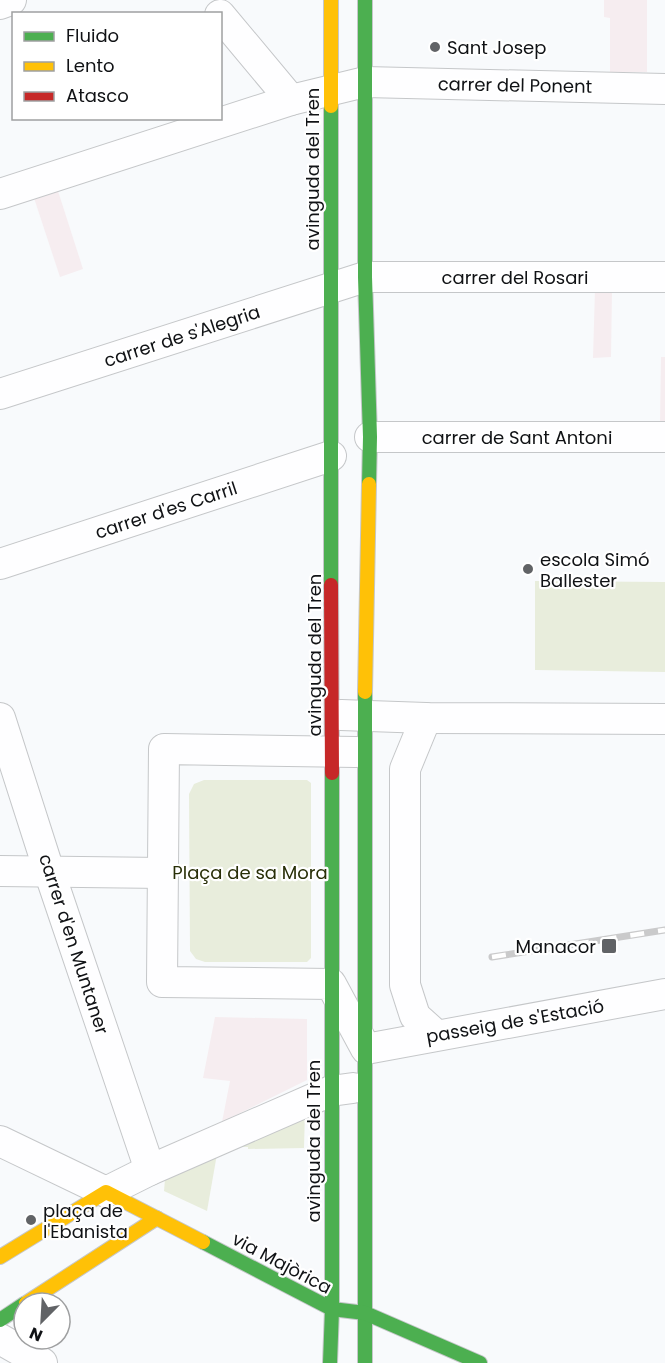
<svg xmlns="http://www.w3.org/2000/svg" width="665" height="1363" viewBox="0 0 665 1363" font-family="Poppins,sans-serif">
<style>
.industrial{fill:#f6edf0}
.green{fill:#e8eddc}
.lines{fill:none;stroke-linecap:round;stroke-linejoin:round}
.street-casing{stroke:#c5c7c9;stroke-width:32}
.fast-casing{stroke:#c5c7c9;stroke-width:16}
.slow-casing{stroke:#c5c7c9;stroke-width:16}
.jam-casing{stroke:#c5c7c9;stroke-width:16}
.street{stroke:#fefeff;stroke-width:30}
.fast{stroke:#4caf50;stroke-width:14}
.slow{stroke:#ffc107;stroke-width:14}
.jam{stroke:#c62828;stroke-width:14}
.rail-casing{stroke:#cacacb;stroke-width:7}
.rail{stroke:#fff;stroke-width:4.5;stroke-dasharray:14;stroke-linecap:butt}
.poi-dot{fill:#616366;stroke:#fff;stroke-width:2}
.labels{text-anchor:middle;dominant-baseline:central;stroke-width:4.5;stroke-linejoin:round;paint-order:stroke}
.poi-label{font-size:18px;fill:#101215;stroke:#fff;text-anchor:start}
.street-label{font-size:18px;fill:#101215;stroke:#fff}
.park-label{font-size:18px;fill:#282f07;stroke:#fff}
</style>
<rect width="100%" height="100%" fill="#f8fafc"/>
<g class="industrial">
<polygon points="604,0 647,0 647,72 610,72 610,18 604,17"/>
<polygon points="58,191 83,269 60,277 34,198"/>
<polygon points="595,289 612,290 611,357 593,358"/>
<polygon points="661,357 665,357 665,424 660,424"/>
<polygon points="215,1017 307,1019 307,1080 222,1122 230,1081 203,1078"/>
</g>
<g class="green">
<polygon points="535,581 665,582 665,672 535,670"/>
<polygon points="204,780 307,780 311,783 311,958 307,962 205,962 196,959 190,951 189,794 194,784"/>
<polygon points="305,1111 304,1148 248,1149 248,1147 243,1147 243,1141"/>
<polygon points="217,1154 207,1211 164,1191 165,1179"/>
</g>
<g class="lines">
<defs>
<g id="street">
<polyline points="0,4 11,0"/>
<polyline points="220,15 291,100"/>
<polyline points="0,194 291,100 365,82 665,89"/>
<polyline points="0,394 365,277 665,277"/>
<polyline points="370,437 665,437"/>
<polyline points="0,564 331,456"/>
<polyline points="341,715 426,718 665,719"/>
<polyline points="0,718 49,871 150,1170"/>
<polyline points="426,718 405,769 405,985 415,1016 436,1035"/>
<polyline points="356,752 164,749 162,982 331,984 366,1049 665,994"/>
<polyline points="0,871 163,873"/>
<polyline points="0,1141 106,1192 150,1170 331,1091 353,1088"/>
<polyline points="0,1339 42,1363"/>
</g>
<g id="fast">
<polyline points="365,0 365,277 370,437 369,484"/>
<polyline points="331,106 331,585"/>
<polyline points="365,692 365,1363"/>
<polyline points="203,1242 332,1309 365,1313 480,1363"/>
<polyline points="0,1320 24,1304"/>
<polyline points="330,1363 332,1309 332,773"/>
</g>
<g id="slow">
<polyline points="331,0 331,106"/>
<polyline points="365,692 369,484"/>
<polyline points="0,1257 106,1192 203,1242"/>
<polyline points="26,1303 157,1218"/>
</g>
<polyline id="jam" points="331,585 332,773"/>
</defs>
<use href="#street" class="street-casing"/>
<use href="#fast" class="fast-casing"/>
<use href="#slow" class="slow-casing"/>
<use href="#jam" class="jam-casing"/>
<use href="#street" class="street"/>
<use href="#fast" class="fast"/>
<use href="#slow" class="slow"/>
<use href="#jam" class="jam"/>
<defs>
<polyline id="rail" points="492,957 665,930"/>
</defs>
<use href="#rail" class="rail-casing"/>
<use href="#rail" class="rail"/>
</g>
<g class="poi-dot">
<circle cx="435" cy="47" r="6"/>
<circle cx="528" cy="569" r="6"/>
<rect x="601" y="938" width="16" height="16" rx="3"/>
<circle cx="31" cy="1220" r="6"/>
</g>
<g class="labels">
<g class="poi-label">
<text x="447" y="47">Sant Josep</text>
<text x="540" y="559">escola Simó<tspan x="540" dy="21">Ballester</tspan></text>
<text x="596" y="946" text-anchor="end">Manacor</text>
<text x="43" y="1210">plaça de<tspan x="43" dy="21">l'Ebanista</tspan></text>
</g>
<g class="street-label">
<text transform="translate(515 85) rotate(1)">carrer del Ponent</text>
<text transform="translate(312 169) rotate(-90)">avinguda del Tren</text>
<text x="515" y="277">carrer del Rosari</text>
<text transform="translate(182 336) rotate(-18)">carrer de s'Alegria</text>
<text x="517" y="437">carrer de Sant Antoni</text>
<text transform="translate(166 510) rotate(-18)">carrer d'es Carril</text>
<text transform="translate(314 655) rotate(-90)">avinguda del Tren</text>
<text transform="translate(74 944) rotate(72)">carrer d'en Muntaner</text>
<text transform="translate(515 1021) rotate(-10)">passeig de s'Estació</text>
<text transform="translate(313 1141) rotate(-90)">avinguda del Tren</text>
<text transform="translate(282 1263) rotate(28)">via Majòrica</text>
</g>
<g class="park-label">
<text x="250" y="872">Plaça de sa Mora</text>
</g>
</g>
<rect x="12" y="12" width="210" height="108" fill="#ffffff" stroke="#9fa0a1" stroke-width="1.5"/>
<rect x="24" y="32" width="30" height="9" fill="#4caf50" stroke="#9fa0a1" stroke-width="1.5"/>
<text x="66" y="42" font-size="18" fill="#101215">Fluido</text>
<rect x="24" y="62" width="30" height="9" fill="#ffc107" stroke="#9fa0a1" stroke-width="1.5"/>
<text x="66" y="72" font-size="18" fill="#101215">Lento</text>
<rect x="24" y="92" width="30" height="9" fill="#c62828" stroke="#9fa0a1" stroke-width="1.5"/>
<text x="66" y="102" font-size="18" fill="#101215">Atasco</text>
<g transform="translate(42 1321) rotate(204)"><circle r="28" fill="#ffffff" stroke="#9fa0a1" stroke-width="1.5"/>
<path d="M0-4.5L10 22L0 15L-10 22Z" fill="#616366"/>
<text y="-9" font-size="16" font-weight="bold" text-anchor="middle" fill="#101215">N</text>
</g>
</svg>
